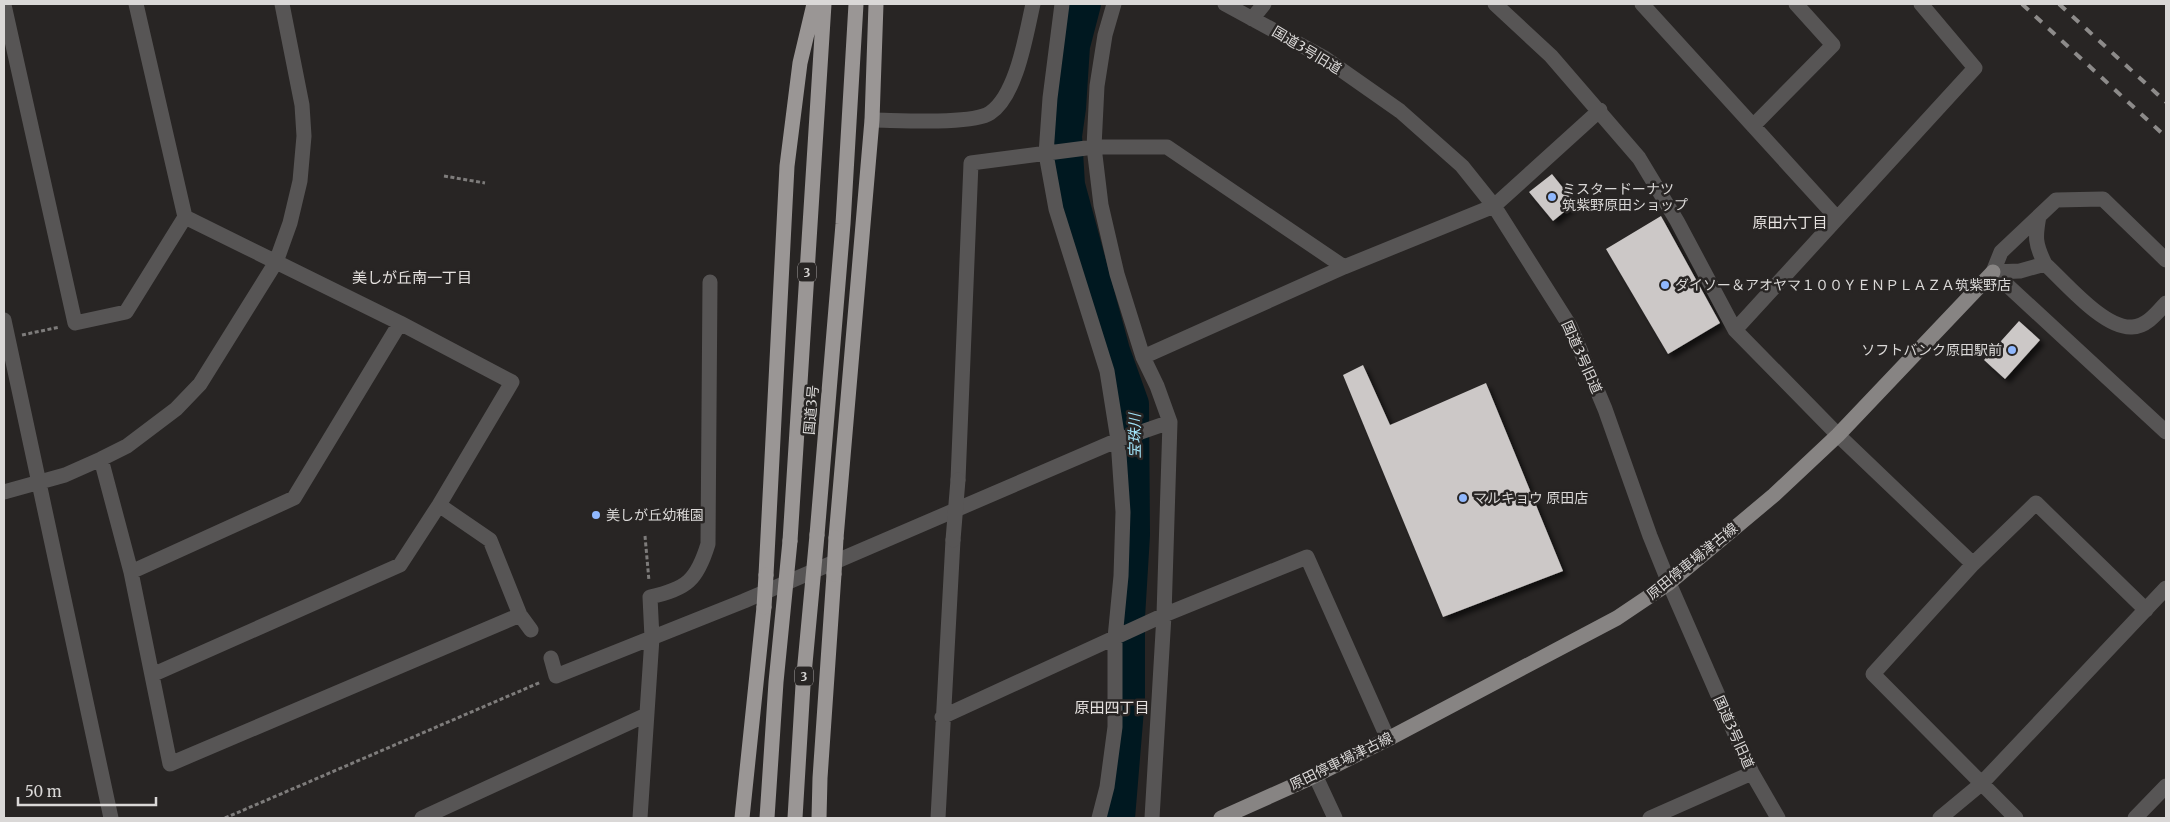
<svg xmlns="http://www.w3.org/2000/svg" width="2170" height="822" viewBox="0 0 2170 822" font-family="Merriweather,'Noto Sans JP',serif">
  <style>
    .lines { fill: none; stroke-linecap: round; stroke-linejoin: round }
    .river { stroke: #001820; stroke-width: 32 }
    .building { fill: #ccc8c7; filter: url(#shadow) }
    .path { stroke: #7e7c7b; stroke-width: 3; stroke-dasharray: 4 2.5; stroke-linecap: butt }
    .minor { stroke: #575555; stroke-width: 15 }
    .major { stroke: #878483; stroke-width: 15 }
    .highway { stroke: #9a9695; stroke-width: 15 }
    .rail { stroke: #8d8b8a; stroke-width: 4; stroke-dasharray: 9 9; stroke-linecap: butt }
    .minor-bridge { stroke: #575555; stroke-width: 15 }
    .highway-bridge { stroke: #9a9695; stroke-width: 15 }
    .poi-dot { fill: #90b8fd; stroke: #282524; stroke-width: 2 }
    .labels { text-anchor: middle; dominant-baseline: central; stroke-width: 5; stroke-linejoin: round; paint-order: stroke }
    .shield { fill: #282524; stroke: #a5a2a1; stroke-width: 1 }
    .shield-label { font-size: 12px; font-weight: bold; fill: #dad8d7 }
    .street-label { font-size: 14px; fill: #dad8d7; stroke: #282524 }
    .poi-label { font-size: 14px; fill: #dad8d7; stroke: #282524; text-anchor: start }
    .neighbourhood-label { font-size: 15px; fill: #e6e2e0; stroke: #282524 }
    .water-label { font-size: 15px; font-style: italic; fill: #a2e5fa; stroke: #282524 }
  </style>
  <defs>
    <filter id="shadow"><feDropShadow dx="4.5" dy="4.5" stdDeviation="2.5" flood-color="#0009"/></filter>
  </defs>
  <rect width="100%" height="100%" fill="#282524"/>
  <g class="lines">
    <path class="river" d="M1085,4l-11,42 -4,62 -4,28 3,49 45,166 19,53 1,131 -5,82v80l-10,121"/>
  </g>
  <path class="building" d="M1552,174l23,29 -22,18 -24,-29z
    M1661,216l59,107 -52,31 -62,-105z
    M2019,321l21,19 -35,39 -21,-19z
    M1363,365l27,60 96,-42 77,188 -120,46 -100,-242z"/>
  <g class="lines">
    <path class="path" d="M444,176l41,7
      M22,335l38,-8
      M645,536l4,45
      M225,818l316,-136"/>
    <path class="minor" d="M1062,4l-12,94 -4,56 10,55 51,162 11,69 5,72 -2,64 -6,62v89l-8,60 -8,31
      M1114,4l-9,31 -8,51 -3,61 7,58 16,69 26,83 14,29 13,36 -6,193 -12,203
      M1225,4l98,53 77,54 62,55 32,40 76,120 35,83 45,127 19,47 83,190 26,45
      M1495,4l56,52 88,102 38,63 58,109 103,105 135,129
      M1642,4l195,214
      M4,5l71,318 51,-11 59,-95 -49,-213
      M1252,19l12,-15
      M872,120c24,0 100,5 118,-7 27,-18 36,-79 43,-109
      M1753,126l80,-81 -37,-41
      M2039,216c-4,21 -4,28 6,48
      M1993,272l173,160
      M1993,272l8,-20 55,-52 47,-1 63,61
      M1993,272l27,-1 25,-7c20,18 59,65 87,63 14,0 25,-14 34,-24
      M4,320l107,498
      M1735,330l240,-262 -54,-64
      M1143,357l201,-90 150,-61 106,-96
      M101,459l30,113 39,192 350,-149
      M958,480l13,-317 123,-16h73l177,120
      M4,492l61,-17 36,-16 26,-13 49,-37 24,-25 76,-122 14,-39 10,-42 4,-45 -2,-31 -20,-101
      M439,505l51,35 30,75 11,15
      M131,572l163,-74 106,-175
      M551,658l5,18 188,-75 374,-161 52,-18
      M152,675l248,-110 39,-60 73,-123 -112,-59 -215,-106
      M942,717l222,-102 143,-58 81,182
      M1315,775l20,43
      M422,818l224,-103
      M640,818l12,-180 -2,-41c37,-8 47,-17 58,-53l2,-262
      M938,818l15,-278
      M1650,818l102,-45
      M1940,818l41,-34 185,-196
      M2016,818l-143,-144 100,-110 63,-61 110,107
      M2135,818l31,-32"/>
    <path class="major" d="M1221,818l85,-38 82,-41 229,-121 52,-35 105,-88 64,-60 155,-163"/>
    <path class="highway" d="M817,535l26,-311 13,-220
      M836,538l36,-418 4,-116
      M790,541l34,-537
      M766,575l21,-409 13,-103 14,-59
      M742,818l22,-211
      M819,818l1,-40 14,-204"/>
    <path class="rail" d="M2022,4l144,133
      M2059,4l107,98"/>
    <path class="minor-bridge" d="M953,540l5,-60"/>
    <path class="highway-bridge" d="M834,574l2,-36
      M764,607l2,-32
      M767,818l9,-136 14,-141
      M795,818l8,-133 14,-150"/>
  </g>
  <g class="poi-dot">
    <circle cx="1552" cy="197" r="5"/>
    <circle cx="1665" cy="285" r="5"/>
    <circle cx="2012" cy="350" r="5"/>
    <circle cx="1463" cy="498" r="5"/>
    <circle cx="596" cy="515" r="5"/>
  </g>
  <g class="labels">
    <g class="shield">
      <rect x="798" y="262.5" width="18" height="19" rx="4"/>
      <rect x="795" y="666.5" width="18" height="19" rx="4"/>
    </g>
    <g class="shield-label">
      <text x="807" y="272">3</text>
      <text x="804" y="676">3</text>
    </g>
    <g class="street-label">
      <text transform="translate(1307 50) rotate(31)">国道3号旧道</text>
      <text transform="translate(1582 357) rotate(66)">国道3号旧道</text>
      <text transform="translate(811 410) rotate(-85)">国道3号</text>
      <text transform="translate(1692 561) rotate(-39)">原田停車場津古線</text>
      <text transform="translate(1734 732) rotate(66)">国道3号旧道</text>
      <text transform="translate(1341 761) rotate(-26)">原田停車場津古線</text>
    </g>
    <g class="poi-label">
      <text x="1562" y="189">ミスタードーナツ<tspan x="1562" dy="16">筑紫野原田ショップ</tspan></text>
      <text x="1675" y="285">ダイソー＆アオヤマ１００ＹＥＮＰＬＡＺＡ筑紫野店</text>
      <text x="2002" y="350" text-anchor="end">ソフトバンク原田駅前</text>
      <text x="1473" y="498">マルキョウ 原田店</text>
      <text x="606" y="515">美しが丘幼稚園</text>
    </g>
    <g class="neighbourhood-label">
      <text x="1790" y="222">原田六丁目</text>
      <text x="412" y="277">美しが丘南一丁目</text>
      <text x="1112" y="707">原田四丁目</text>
    </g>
    <g class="water-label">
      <text transform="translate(1134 436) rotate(-90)">宝珠川</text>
    </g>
  </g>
  <rect width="2170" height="822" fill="none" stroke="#dad8d7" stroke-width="10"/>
  <path d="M18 797v8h138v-8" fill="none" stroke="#dad8d7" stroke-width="2.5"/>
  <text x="25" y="797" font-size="15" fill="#dad8d7" stroke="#282524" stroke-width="4" paint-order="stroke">50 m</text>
</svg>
